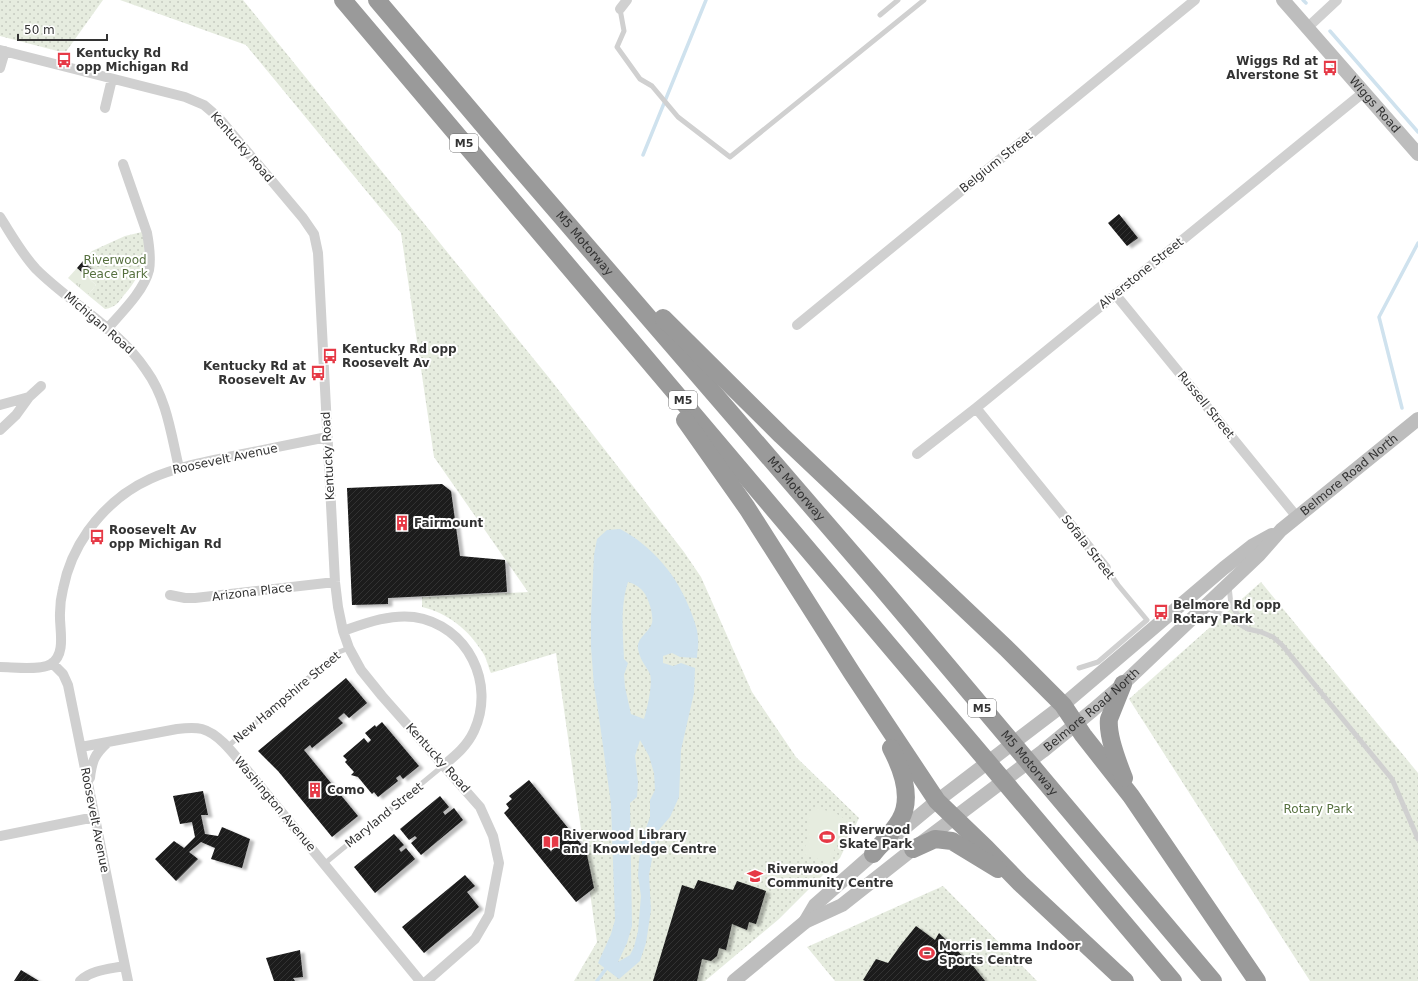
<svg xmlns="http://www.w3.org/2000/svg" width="1418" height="981" viewBox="0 0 1418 981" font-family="'DejaVu Sans',sans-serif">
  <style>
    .grass { fill: url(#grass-tufts) }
    .park { fill: url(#park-dots) }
    .pitch { fill: #e6ecdf }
    .water { fill: #cfe2ee; fill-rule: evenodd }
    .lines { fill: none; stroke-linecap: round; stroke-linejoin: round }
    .stream { stroke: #cfe2ee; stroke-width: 3.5 }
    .building { fill: url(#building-hatch); filter: url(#shadow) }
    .lane { stroke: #d0d0d0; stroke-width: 5 }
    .street { stroke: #d0d0d0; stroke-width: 10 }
    .secondary { stroke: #bdbdbd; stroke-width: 14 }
    .highway { stroke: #9a9a9a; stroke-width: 18 }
    .labels { text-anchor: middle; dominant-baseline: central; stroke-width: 4; stroke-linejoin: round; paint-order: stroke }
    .shield { fill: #fff; stroke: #707070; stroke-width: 1 }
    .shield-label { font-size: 11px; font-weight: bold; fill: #333 }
    .poi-label { font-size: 12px; font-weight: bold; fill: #333; stroke: #fff; text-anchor: start }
    .street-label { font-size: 12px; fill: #333; stroke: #fff }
    .park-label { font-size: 12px; fill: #56703f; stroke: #fff }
  </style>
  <defs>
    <pattern id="grass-tufts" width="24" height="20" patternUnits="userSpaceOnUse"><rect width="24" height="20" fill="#e6ecdf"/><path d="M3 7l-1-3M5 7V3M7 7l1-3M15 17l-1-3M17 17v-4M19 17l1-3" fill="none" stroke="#c6cbc0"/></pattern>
    <pattern id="park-dots" width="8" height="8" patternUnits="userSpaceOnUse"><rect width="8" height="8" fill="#e6ecdf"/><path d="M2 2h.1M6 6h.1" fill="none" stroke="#c6cbc0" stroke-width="1.8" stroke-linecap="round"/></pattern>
    <pattern id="building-hatch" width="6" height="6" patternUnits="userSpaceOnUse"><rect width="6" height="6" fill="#1a1a1a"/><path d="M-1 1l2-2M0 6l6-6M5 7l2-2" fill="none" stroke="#333"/></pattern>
    <filter id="shadow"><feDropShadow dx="4.5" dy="2.5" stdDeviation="1" flood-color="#0004"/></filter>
  </defs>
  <rect width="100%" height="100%" fill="#fff"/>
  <path class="grass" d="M77,268l19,17 -8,10 -20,-17z"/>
  <path class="park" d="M0,0h103l-38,53 -65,-17z
    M120,0h123l307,379 134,173 17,25 51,115 44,65 63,61 -19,40 -61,61 -74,62h-131l23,-39 -41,-289 -65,20c-3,-6 -4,-14 -8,-20 -14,-23 -35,-40 -61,-46v-10l106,-5 -94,-135 -33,-224 -155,-188z
    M142,232c7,24 -1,44 -18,63 -6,8 -8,12 -19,14l-17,-14 8,-10 -11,-10 6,-6 -8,-8 9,-10 33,-15z
    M1261,582l157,191v208h-108l-181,-282z
    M943,886l94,95h-202l-28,-34z"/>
  <path class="pitch" d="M812,807c15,4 32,5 39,21l-3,6 -11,9 -7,20 -27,-9 7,-24 -4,-2z"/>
  <path class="water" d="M620,529c34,18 58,48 71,83 3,8 7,18 7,27 1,6 -1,13 -1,19l-17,-1 -8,-4 -9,3v7l10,3 8,-3 14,5 -1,25 -13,57 -2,47 -9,20 -13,15 -8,43 2,35 -5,33 -6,18 -21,18 -21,-16 13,-29 4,-14 -4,-116 -12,-87 -5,-31 -3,-39v-31l3,-61 3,-16 10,-9zM628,582c4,1 10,4 13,7 7,6 13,26 11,34 -3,10 -16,15 -14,26 2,11 8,17 12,25 3,10 -3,35 -6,45l-13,-5 -6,-27 -1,-12 4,-12 -4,-4c-1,-25 -4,-53 4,-77zM640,740l9,16 5,17 1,17 -5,10v17l-7,19 -4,24 -1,16 3,20 -3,35 -4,16 -4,8 -12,7 9,-19 5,-17 -2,-123 7,-6 1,-15 -3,-26z"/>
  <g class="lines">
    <path class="stream" d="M1303,0l3,3
      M1330,31l88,101
      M643,155l63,-155
      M1402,408l-23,-91 39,-74
      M597,981l11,-15"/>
  </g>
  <path class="building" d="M1119,214l19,24 -11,8 -19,-23z
    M83,261l8,8 -6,6 -8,-7z
    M442,484l9,7 9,65 45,4 2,32 -119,6v6l-36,1 -5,-117z
    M346,678l21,25 -18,15 -5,-5 -6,5 5,5 -31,25 -2,-3 -6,5 54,66 -26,21 -54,-66 -20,-20z
    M382,722l37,44 -16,13 -3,-4 -4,3 2,3 -20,16 -4,-5 -2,2 -14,-17 -7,-2 3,-3 -9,-10 2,-2 -4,-4 21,-18 4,5 3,-3 -6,-7 10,-8 1,2z
    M529,780l57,70 8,38 -18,14 -72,-89 5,-5 -3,-4 6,-5 -3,-3z
    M203,791l5,24h-7l4,19 13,2 4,-9 28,12 -8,29 -31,-9 4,-11 -14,-6 -12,10 9,7 -22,22 -21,-22 19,-18 10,7 11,-11 -3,-15 -12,2 -7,-28z
    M440,796l9,11 -6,5 2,3 9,-7 9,12 -42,35 -10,-12 6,-5 -2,-2 -6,4 -9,-11z
    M394,834l10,11 -5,4 2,3 5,-4 9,11 -40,34 -21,-26z
    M465,875l10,11 -8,6 12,15 -55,46 -22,-26z
    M698,880l35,10 4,-9 29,10 -10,33 -7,-2 -2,8 -15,-6 -6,26 -7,-2 -2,8 -6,5 -9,-2 -5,22h-44l29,-96 12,4z
    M916,926l19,14 4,-7 34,33 12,15h-120l-2,-1 13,-21 12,4 12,-17z
    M300,950l3,27 -10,1 2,3h-21l-8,-23z
    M21,970l18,11h-25z"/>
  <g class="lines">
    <path class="lane" d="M620,9l4,22 -7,16 23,32 12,7 26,31 52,40 194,-157
      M880,15l18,-15
      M1229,586l2,19 9,13 4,9
      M1205,608l17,6 26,15 13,3 12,5 9,8 110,134 26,60
      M1079,668l19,-6 49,-42 -29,-35 -12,-17
      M227,747l112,-95 10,-4
      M324,864l120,-99"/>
    <path class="street" d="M620,9l7,-9
      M1307,28l30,-28
      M0,50l185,47 19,8 14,12 85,101 11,16 4,19 17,329 3,25 5,24 6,17 12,22 21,26 98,111 13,29 6,27 -10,52 -14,24 -48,42
      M0,68l5,-17
      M105,108l7,-29
      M0,217c11,17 22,37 36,52 35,35 82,59 110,101 21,29 25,64 33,98
      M1115,294l182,223
      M797,325l398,-325
      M107,329c14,-16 37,-38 42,-59 2,-11 0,-26 -2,-37l-24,-69
      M0,405l29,-8
      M976,408l130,160
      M0,430l16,-15 13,-18 12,-11
      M917,454l59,-46 388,-316
      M170,595l15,3h10l140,-16
      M343,631c23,-8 47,-17 71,-14 54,8 82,67 60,114 -7,15 -18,24 -30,34
      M52,663l11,11 5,11 60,296
      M0,667c13,0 40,4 51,-3 16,-10 8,-36 9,-51 0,-8 1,-16 3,-24 4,-21 13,-41 25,-58 40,-56 88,-63 150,-76 29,-6 59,-12 89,-18
      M81,747l96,-18c8,-1 17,-2 25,0 19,5 36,31 49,46l169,206
      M90,778c2,-18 5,-24 18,-36
      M0,836l95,-19
      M80,981c11,-11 30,-12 44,-15"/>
    <g class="secondary">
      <path id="s1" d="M1283,0l135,154"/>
      <path d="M805,922l10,-17 58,-51 64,-53 126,-96 161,-137 28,-22 20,-11"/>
      <path id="s2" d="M734,981l71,-59 37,-17 71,-56 130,-98 50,-41 30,-26 136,-129 22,-25 137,-111"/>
    </g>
    <g class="highway">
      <path d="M343,0l830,981"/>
      <path id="s3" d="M377,0l139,164 365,423 332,394"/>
      <path d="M663,318l118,117 225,213 57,57 20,30 48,61 126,185"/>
      <path d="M685,420l62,88 105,165 85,128 49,47 34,35 105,98"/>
      <path d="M1123,684l-14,35c-2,17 9,44 15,59"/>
      <path d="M913,849l22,-10 17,2 46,28"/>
      <path d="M873,854c9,-11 20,-22 27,-34 13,-22 2,-51 -9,-72"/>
    </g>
  </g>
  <defs>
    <symbol id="bus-bare" viewBox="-9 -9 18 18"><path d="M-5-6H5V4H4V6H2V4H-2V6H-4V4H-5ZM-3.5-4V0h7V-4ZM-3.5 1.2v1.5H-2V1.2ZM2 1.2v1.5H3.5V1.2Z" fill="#e63946" stroke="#fff" stroke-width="2.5" paint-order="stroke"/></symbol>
    <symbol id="building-bare" viewBox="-9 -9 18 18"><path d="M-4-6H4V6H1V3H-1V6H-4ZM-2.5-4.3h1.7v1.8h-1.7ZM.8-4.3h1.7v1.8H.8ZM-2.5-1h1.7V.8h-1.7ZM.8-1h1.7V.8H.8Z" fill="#e63946" stroke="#fff" stroke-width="2.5" paint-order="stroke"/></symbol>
    <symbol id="stadium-bare" viewBox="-9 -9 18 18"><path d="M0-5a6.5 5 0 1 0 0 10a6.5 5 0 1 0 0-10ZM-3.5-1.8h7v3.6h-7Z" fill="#e63946" stroke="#fff" stroke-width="2.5" paint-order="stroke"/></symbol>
    <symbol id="library-bare" viewBox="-9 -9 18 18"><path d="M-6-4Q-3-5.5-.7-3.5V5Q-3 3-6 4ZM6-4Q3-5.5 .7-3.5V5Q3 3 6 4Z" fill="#e63946" stroke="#fff" stroke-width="2.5" paint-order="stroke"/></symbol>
    <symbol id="school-bare" viewBox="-9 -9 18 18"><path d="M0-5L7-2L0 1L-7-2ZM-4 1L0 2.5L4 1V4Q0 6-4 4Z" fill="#e63946" stroke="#fff" stroke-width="2.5" paint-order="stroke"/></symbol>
  </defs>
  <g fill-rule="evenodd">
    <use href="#bus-bare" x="53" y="49" width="22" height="22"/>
    <use href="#bus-bare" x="1319" y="57" width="22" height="22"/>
    <use href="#bus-bare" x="319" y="345" width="22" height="22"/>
    <use href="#bus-bare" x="307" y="362" width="22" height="22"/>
    <use href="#building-bare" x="391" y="512" width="22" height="22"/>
    <use href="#bus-bare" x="86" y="526" width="22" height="22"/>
    <use href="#bus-bare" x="1150" y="601" width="22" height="22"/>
    <use href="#building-bare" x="304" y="779" width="22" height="22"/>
    <use href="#stadium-bare" x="816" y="826" width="22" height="22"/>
    <use href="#library-bare" x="540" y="831" width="22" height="22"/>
    <use href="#school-bare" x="744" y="865" width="22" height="22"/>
    <use href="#stadium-bare" x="916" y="942" width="22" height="22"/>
  </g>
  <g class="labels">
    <g class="shield">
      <rect x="450" y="134" width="28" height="18" rx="3"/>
      <rect x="669" y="391" width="28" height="18" rx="3"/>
      <rect x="968" y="699" width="28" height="18" rx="3"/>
    </g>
    <g class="shield-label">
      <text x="464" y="143">M5</text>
      <text x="683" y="400">M5</text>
      <text x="982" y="708">M5</text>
    </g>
    <g class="poi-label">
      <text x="76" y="53">Kentucky Rd<tspan x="76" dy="14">opp Michigan Rd</tspan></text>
      <text x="1318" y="61" text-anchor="end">Wiggs Rd at<tspan x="1318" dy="14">Alverstone St</tspan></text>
      <text x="342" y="349">Kentucky Rd opp<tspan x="342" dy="14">Roosevelt Av</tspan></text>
      <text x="306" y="366" text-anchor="end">Kentucky Rd at<tspan x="306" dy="14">Roosevelt Av</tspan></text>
      <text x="414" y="523">Fairmount</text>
      <text x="109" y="530">Roosevelt Av<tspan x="109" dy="14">opp Michigan Rd</tspan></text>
      <text x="1173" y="605">Belmore Rd opp<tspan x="1173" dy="14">Rotary Park</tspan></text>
      <text x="327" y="790">Como</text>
      <text x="839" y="830">Riverwood<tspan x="839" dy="14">Skate Park</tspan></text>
      <text x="563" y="835">Riverwood Library<tspan x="563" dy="14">and Knowledge Centre</tspan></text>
      <text x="767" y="869">Riverwood<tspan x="767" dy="14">Community Centre</tspan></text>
      <text x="939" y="946">Morris Iemma Indoor<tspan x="939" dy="14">Sports Centre</tspan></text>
    </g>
    <g class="street-label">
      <text stroke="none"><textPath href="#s1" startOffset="139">Wiggs Road</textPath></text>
      <text transform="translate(242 147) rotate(49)">Kentucky Road</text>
      <text transform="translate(996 162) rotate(-39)">Belgium Street</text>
      <text stroke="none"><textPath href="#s3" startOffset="320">M5 Motorway</textPath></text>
      <text transform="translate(1141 273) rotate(-39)">Alverstone Street</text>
      <text transform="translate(99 323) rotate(41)">Michigan Road</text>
      <text transform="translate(1206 405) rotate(51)">Russell Street</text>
      <text transform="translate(328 456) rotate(-93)">Kentucky Road</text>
      <text transform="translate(225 459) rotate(-12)">Roosevelt Avenue</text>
      <text stroke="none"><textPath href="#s2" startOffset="799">Belmore Road North</textPath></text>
      <text stroke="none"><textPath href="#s3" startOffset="644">M5 Motorway</textPath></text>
      <text transform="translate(1088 547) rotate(52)">Sofala Street</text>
      <text transform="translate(252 592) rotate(-7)">Arizona Place</text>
      <text transform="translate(287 697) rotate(-40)">New Hampshire Street</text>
      <text stroke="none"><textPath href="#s2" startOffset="450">Belmore Road North</textPath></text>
      <text transform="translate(438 758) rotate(48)">Kentucky Road</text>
      <text stroke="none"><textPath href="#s3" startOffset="1004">M5 Motorway</textPath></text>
      <text transform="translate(275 804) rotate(50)">Washington Avenue</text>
      <text transform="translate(384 815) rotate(-39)">Maryland Street</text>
      <text transform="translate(95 820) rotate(79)">Roosevelt Avenue</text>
    </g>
    <g class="park-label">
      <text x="115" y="260">Riverwood<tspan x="115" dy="14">Peace Park</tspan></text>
      <text x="1318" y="809">Rotary Park</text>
    </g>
  </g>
  <path d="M18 34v6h89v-6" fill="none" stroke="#333333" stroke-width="2"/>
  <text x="24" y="34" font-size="12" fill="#333333" stroke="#ffffff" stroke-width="3" paint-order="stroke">50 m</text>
</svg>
